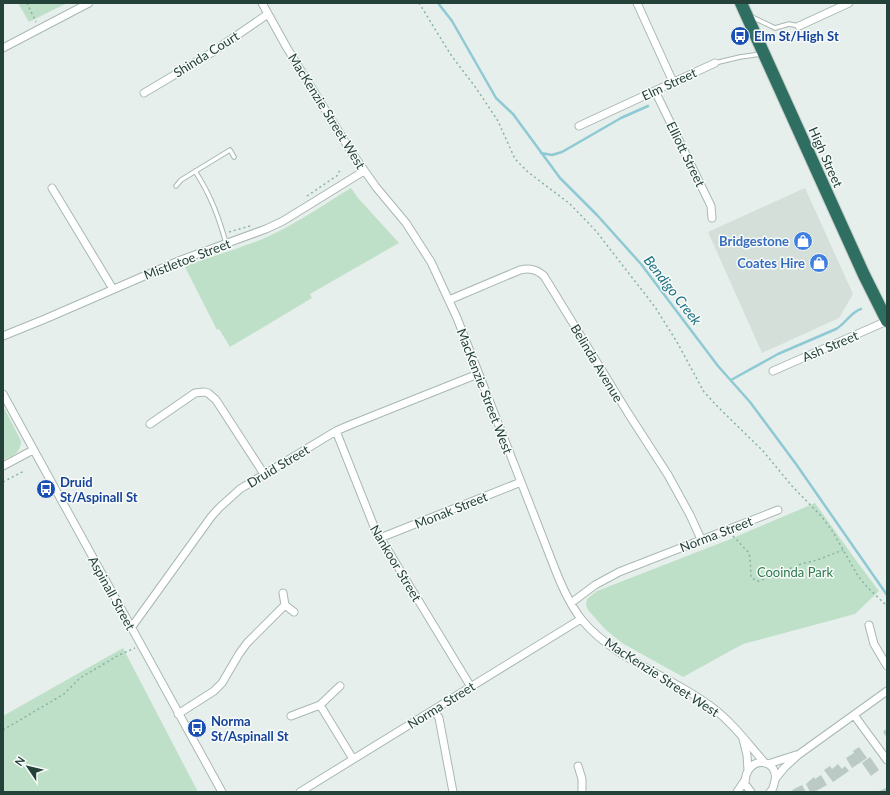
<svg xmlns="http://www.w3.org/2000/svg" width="890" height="795" viewBox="0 0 890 795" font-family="Lato,sans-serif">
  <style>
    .built { fill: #d4dfda }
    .green { fill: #bfe0c8 }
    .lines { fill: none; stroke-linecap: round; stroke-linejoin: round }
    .stream { stroke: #8ec9d4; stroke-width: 2.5 }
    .building { fill: #bbcac4 }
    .lane-casing { stroke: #a8b8b2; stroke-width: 5.5 }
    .street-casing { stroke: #a8b8b2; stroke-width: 9 }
    .highway-casing { stroke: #c2cac8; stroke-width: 14 }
    .path { stroke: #86b3a5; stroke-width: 1.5; stroke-dasharray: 2 3; stroke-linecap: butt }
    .lane { stroke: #fff; stroke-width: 3.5 }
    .street { stroke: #fff; stroke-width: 7 }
    .highway { stroke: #2f6f62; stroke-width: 12 }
    .labels { text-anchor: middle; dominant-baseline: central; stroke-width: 3; stroke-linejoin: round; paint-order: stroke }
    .transit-label { font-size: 13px; font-weight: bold; fill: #164399; stroke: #f7fbf9; text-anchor: start }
    .street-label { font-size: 13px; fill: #24423a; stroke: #f7fbf9 }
    .shop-label { font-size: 13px; font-weight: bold; fill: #366cbe; stroke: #f7fbf9; text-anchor: end }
    .park-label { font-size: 13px; fill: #2d7a4b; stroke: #f7fbf9 }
    .water-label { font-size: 14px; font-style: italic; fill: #1c6f80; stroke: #f7fbf9 }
  </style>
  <rect width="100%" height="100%" fill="#e6efeb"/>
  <path class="built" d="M805,188l48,106 -14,24 -77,35 -54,-121z"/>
  <path class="green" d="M18,3h49l-38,19z
    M351,188l7,10 41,45 -89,51 2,4 -82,49 -11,-18 -2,1 -32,-63c25,-11 51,-17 75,-27 32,-13 61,-34 91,-52z
    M3,406l18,35c0,12 -9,15 -18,19z
    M815,503l40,56 24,32 -24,23 -112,30 -60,33 -61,-34 -17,-14 -17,-19 -2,-5 1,-6 10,-8 131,-51z
    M123,648l75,144h-195v-76z"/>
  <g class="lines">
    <path class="stream" d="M438,3l14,18 44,77 17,16 47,64 37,37 44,49 77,102 32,36 46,62 91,131
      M541,153l11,2 10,-3 59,-34 27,-12
      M731,380l47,-26 58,-25c9,-5 16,-18 25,-20"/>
  </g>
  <path class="building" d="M887,728v10l-4,-6z
    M859,747l8,11 -15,10 -6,-10 8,-5 -1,-2z
    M870,757l9,13 -8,6 -9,-13z
    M838,764l4,5 3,-3 4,5 -16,11 -9,-12 6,-4 2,3z
    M821,775l6,10 -13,7h-4l-4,-8 8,-7 1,2z
    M802,785l4,7h-12l-2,-2z
    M886,788l1,4h-10z"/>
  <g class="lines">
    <defs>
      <path id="lane" d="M752,17l23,11 14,-4 10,2
        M715,63l25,-6 21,-3
        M195,171c16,25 23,44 31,72
        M176,186l5,-6 49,-30 4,7"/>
      <path id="street" d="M262,3l25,45 65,105 24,34 30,36 25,39 26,56 98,251c7,18 15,36 27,51 34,41 90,56 131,88 20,15 35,36 52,55
        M637,3l36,79
        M799,26l50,-23
        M3,48l86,-45
        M655,91l56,115 1,12
        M144,93l67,-40 57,-39
        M579,126l136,-63
        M52,188l61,101
        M449,300l71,-30c10,-2 16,-1 24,6l84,137 40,62 22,40 11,24
        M3,336l42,-17 136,-59 85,-31 17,-8 81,-50
        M773,371l114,-50
        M3,394l219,398
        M150,424l45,-31 9,-1 4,1 8,7 48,74
        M336,431l39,98 96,158
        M3,466l30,-16
        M380,538l141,-56
        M283,593l2,12 9,7
        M571,603l24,-18 24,-13 159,-62
        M869,625l5,19 13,22
        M131,628l80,-111 8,-9 21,-19 96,-58 14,-6 128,-51
        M340,686l-20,19 33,54
        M434,710l5,8 14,74
        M178,714l36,-23 8,-8 17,-29 8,-11 38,-38
        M854,715l33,45
        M291,716l29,-11
        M743,739l4,16 1,15
        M768,764l28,-9
        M578,766l4,13v13
        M776,778l8,-10 14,-13 89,-64
        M300,792l281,-173
        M737,792l8,-12
        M751,792l-6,-8c0,-32 38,-25 29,0 -1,4 -1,6 -4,8"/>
      <path id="highway" d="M741,3l123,272 23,46"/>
    </defs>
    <use href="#lane" class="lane-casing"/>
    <use href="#street" class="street-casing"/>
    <use href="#highway" class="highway-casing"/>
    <path class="path" d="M27,3l9,19
      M419,3l32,52 25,33 22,33 17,38 13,13 42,32 26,27 59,76 22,35 27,50 14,15 45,44 29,35 30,31 11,15 25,44 9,11 20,19
      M307,196l31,-21 2,-6
      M229,232l21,-6
      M3,482l21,-11
      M733,536l15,16 2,5 1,20 5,4h3l42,-17 16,-4 26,-10
      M3,730l61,-36 16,-16 39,-23 16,-7"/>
    <use href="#lane" class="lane"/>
    <use href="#street" class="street"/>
    <use href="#highway" class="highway"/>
  </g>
  <defs>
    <symbol id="bus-disc" viewBox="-11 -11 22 22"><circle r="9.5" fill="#1a4fb4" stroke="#f7fbf9"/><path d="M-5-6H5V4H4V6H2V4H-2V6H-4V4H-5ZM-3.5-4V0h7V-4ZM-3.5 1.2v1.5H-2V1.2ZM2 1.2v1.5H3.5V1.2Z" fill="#fff"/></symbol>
    <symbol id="shop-disc" viewBox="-11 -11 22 22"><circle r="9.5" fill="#3f7fe0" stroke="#f7fbf9"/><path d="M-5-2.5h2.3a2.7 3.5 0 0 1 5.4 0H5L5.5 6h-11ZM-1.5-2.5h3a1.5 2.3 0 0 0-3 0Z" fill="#fff"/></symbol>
  </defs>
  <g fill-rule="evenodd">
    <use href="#bus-disc" x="729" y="25" width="22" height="22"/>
    <use href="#shop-disc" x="792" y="230" width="22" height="22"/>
    <use href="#shop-disc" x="808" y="252" width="22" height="22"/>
    <use href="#bus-disc" x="35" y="478" width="22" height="22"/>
    <use href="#bus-disc" x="186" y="717" width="22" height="22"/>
  </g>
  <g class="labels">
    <g class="transit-label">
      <text x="754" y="36">Elm St/High St</text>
      <text x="60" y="482">Druid<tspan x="60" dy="15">St/Aspinall St</tspan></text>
      <text x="211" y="721">Norma<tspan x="211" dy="15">St/Aspinall St</tspan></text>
    </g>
    <g class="street-label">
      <text transform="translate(206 54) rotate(-32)">Shinda Court</text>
      <text transform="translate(669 84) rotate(-25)">Elm Street</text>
      <text transform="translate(327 111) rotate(58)">MacKenzie Street West</text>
      <text transform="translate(686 154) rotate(64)">Elliott Street</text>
      <text transform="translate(826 157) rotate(66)">High Street</text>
      <text transform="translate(187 259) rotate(-21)">Mistletoe Street</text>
      <text transform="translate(830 346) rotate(-23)">Ash Street</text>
      <text transform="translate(597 363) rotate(59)">Belinda Avenue</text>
      <text transform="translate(485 391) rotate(69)">MacKenzie Street West</text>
      <text transform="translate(278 466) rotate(-31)">Druid Street</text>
      <text transform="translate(451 510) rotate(-22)">Monak Street</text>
      <text transform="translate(716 534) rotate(-21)">Norma Street</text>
      <text transform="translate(396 563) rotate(59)">Nankoor Street</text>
      <text transform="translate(112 593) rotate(61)">Aspinall Street</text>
      <text transform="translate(662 677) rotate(33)">MacKenzie Street West</text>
      <text transform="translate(441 705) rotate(-32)">Norma Street</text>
    </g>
    <g class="shop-label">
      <text x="789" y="241">Bridgestone</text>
      <text x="805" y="263">Coates Hire</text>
    </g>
    <g class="park-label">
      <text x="795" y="572">Cooinda Park</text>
    </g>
    <g class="water-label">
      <text transform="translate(673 290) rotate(52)">Bendigo Creek</text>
    </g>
  </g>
  <rect width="890" height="795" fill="none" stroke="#24423a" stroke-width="8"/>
  <g transform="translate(28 767) rotate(305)" stroke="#f7fbf9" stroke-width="3" paint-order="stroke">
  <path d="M0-3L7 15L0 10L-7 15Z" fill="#24423a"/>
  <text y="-6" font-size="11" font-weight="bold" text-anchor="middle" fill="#24423a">N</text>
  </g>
</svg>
